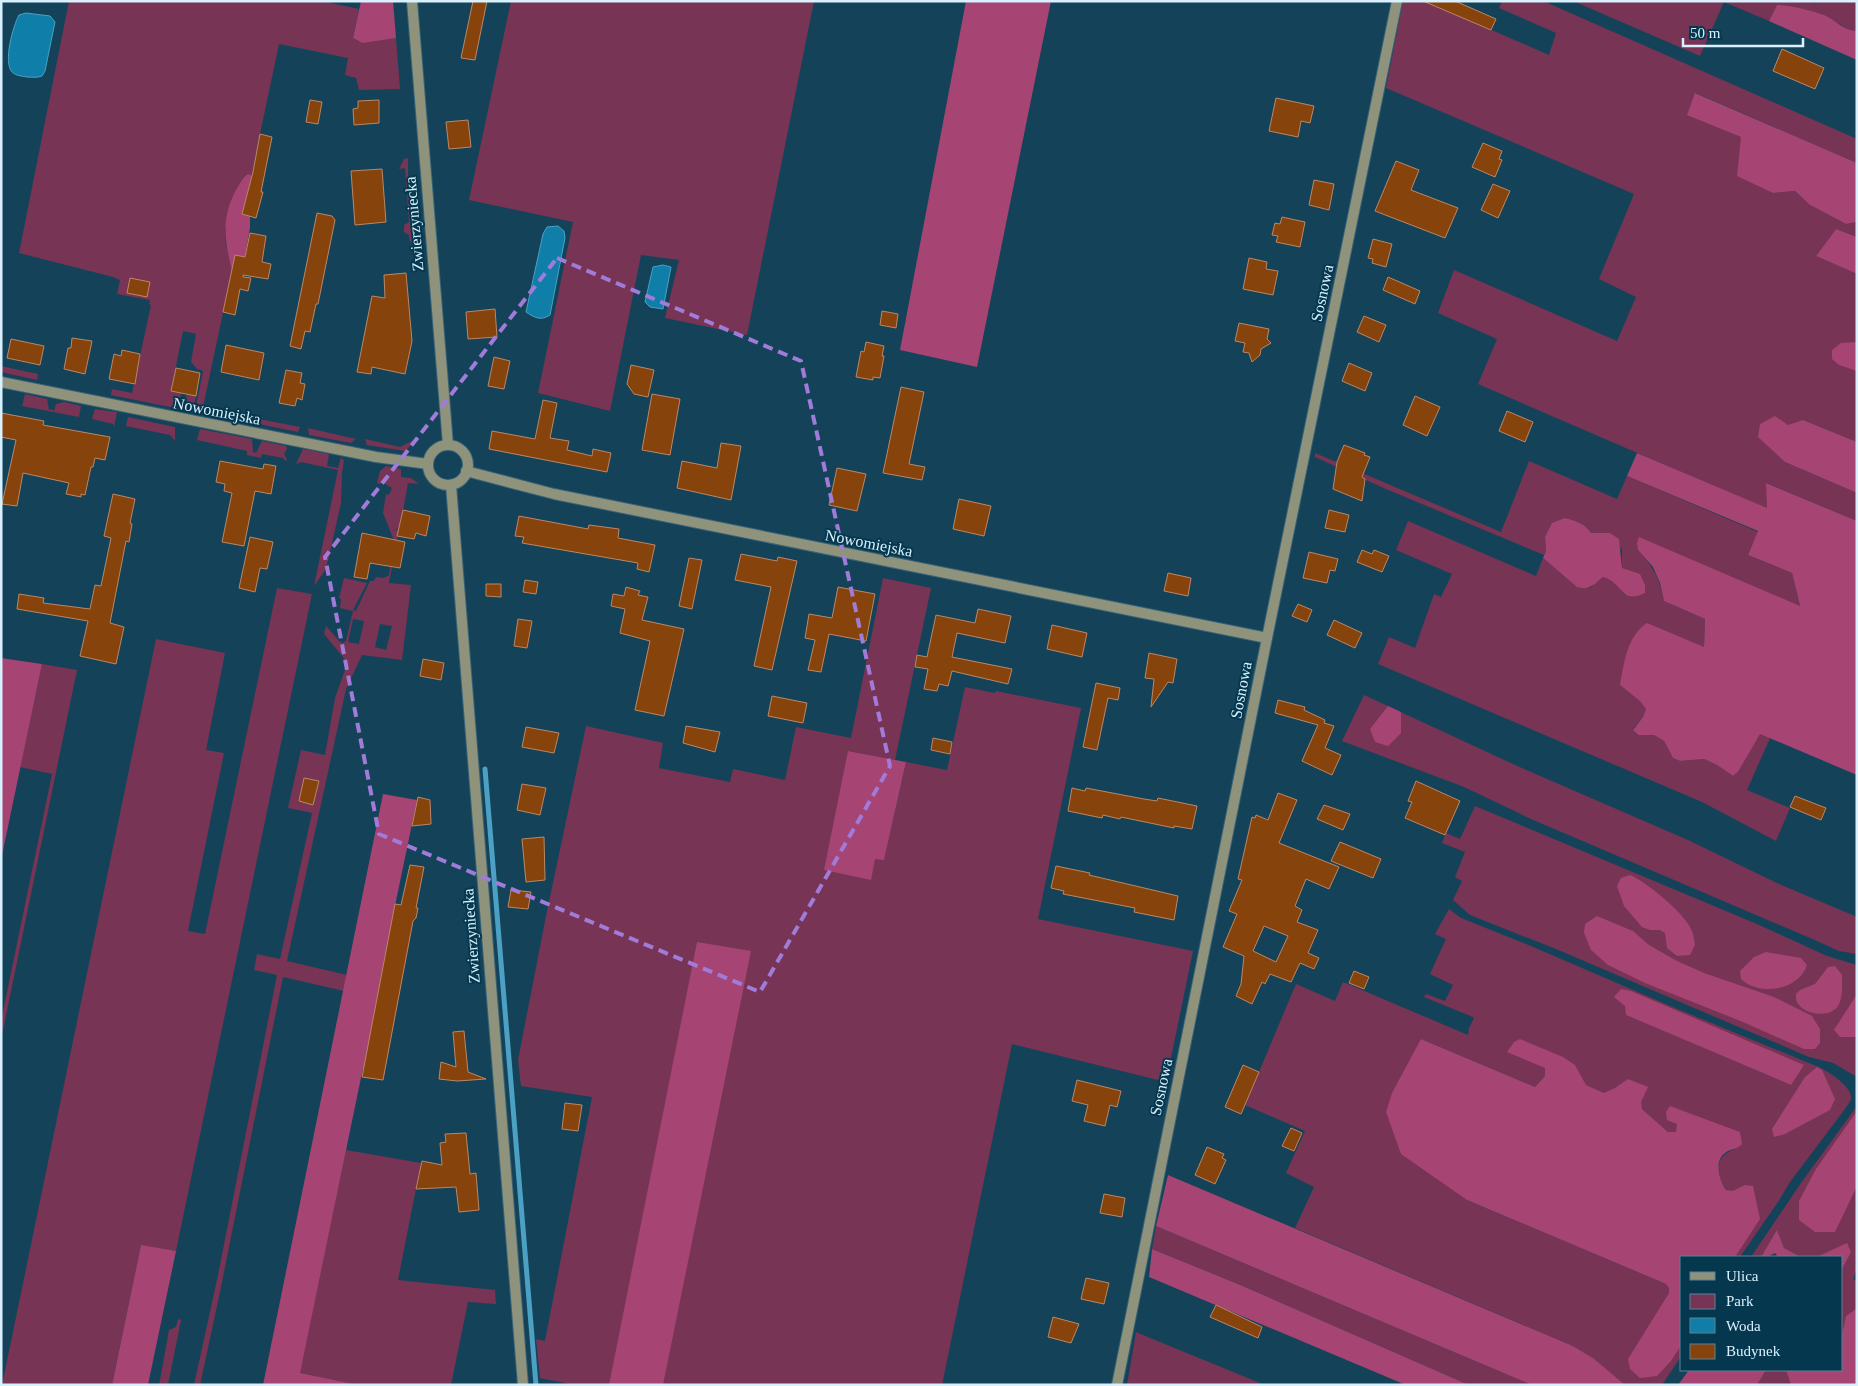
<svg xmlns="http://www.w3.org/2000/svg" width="1858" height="1386" viewBox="0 0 1858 1386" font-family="'Times New Roman',serif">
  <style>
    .green { fill: #773454; fill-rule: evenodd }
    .forest { fill: #a64473 }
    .water { fill: #0f7ea9; stroke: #4ca0c3 }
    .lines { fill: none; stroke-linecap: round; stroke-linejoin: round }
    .stream { stroke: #4ca0c3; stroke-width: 5 }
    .building { fill: #86430b; stroke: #bb8766; fill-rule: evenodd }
    .minor-casing { stroke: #376277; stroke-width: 12 }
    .tertiary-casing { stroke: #376277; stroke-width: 12 }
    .minor { stroke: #90937b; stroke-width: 10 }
    .tertiary { stroke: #90937b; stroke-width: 10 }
    .marked { fill: none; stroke: #a17bd9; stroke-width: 4; stroke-dasharray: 10 6; stroke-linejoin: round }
    .labels { text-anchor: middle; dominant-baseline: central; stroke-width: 4; stroke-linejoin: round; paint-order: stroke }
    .street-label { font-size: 16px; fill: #d9f1ff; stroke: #05384e }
  </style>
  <rect width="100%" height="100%" fill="#144359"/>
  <path class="green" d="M69,1h253l37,8 -6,29 6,4 37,-4 4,51 -41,1 -3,-12 -11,-3 3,-17 -69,-14 -19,90 -8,45 -27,51 1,14 7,31h-2l-28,132 2,1 -2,2 -9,2 -83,-17 1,-6 20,4 19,-88 -2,-1 1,-4 -33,-6 3,-14 -7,-3 -94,-24zM183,331l13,3 -5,28 6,7 6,2 -7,35 -2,-1 2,-9 -9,-2 -2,8 -5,-2 1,-7 -10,-2z
    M511,1h303l-67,334 -82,-17 14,-58 -38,-5 -31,156 -72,-18 35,-171 -104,-22z
    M1403,1h22l124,54 7,-22 -57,-25 3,-7h41l314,138v24l-161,-70 -8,21 53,23 32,56 22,-2 15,14 36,19 11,-2v15l-21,-8 -20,27 41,18v168l-54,-22 -18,42 72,31v28l-90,-38v26l-289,-125 19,-45 -59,-26 16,-43 163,71 19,-44 -37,-18 35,-85 -248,-106z
    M1573,1h236l6,2 1,-2h41v30h-6l-25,-15 -49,-11 -8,16 -45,-19 -24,54z
    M408,158v25h2l4,58 -4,1 -1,-7 -5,-3v-7l5,-3 -4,-54 -6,1 5,-10z
    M1,366l37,8 -1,6 -36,-8z
    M25,394l22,5 2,11 2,-1 3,2 2,-7 8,-2 17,4 -2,11 -57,-11z
    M95,409l22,3 -3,15 -1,-3 -21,-5z
    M214,410l86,17 -2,5 -79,-16z
    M128,417l47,10v14l-5,-6 -44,-9z
    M308,428l48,11 -5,4 -42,-8z
    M200,429l52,10 1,13 3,1 6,-12 24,5 1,3 -3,5 3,6 -1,1 -3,-3 -21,-4 -1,4 -14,-3v-4l-50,-11 -1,3z
    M418,438l-13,13 -38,-6 -2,-6 35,8z
    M303,449l26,5 -2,12 11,2 3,-11 3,4 -2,11 -1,31 -13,58 -4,11 -10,14 24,-116 -37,-8 -5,2z
    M1315,453l186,79 28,-71 88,38 10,-23 131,56 -10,23 44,18 8,34 -160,-69 -2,12c16,18 21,27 26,51l41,18 -1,28 -84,38 21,16 5,8 -3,8 -10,12 4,6h17l10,6 9,17 7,3 24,-2 13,6 16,11 5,-4 22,-39 10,5 -23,52 43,18 -14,33 -74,-39 -324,-138 11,-27 26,11 19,-54 7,3 11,-23 -56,-24 12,-29 128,55 7,-18 35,29 12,1 13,-11 10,3 12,15 15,-21 -18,-5v-19l-12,-17h-19c-7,-10 -14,-12 -26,-15l-20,19 1,14 -2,4 -158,-66 -71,-32z
    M386,466l15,3v8l10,1 8,6 -11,-1 -8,44 -8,5 7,-3 -10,54 22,2 -9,75 -40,-5 -16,34 -59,272 60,14 -3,16 -61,-14 -63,315 -20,93h-6l24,-110 59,-300 -23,-5 3,-16 23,5 32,-146 -24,-5 13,-58 24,5 10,-57 11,-31 -3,-10 -19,-23 2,-8 14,16 3,1 3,-2 7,-30 -13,-3 1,-9 -2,-1 5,-20 23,5 -14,27 3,1 14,-30h4l2,-4 8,1 5,-3 6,-32 -12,-30 3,-19 3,1 3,-7 -10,-6 -2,2 -3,-1 3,-12zM353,619l11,2 -5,23 -11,-2zM380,624l12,2 -6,24 -11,-3z
    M883,578l48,10 -36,172 -47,-9 27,107 9,1 22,-97 41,8 18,-83 30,6 1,-2 85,17 -43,211 155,32 -27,131 -154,-38 -70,341h-367l-35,-7 -4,-39 9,2 47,-244 -71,-11 -3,-26 28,-144 40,-190 77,17 -4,25 71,14 3,-13 52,11 11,-53 55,11z
    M277,588l35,6 -136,657 -35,-5 -29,139h-110l154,-746 69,14 -19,97 18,3 -36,178 17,3z
    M42,664l35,6 -76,370v-19l51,-247 -32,-7z
    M1364,695l151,70 173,75 91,44 78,33v37l-18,-3 -22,-10 -286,-122 -67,-32 -122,-46z
    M1475,806l282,118 70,32 30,9v112l-24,-14 -24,-6 -253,-108 -86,-34 -17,-15 9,-19 -7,-4 10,-25 -23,-9 4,-10 14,6z
    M1449,909l12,9 70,28 144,62 146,60c9,5 32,19 30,31 -1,3 -4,7 -6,10l-55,73 -12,20 -38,55h-57l43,-67c-10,-16 -12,-36 10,-41l-58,-25 -2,8h-8l-26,-23 -97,-41v8l-10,11 -114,-48 46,161 199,84 16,-25v96l-20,30h-59l-10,-27 -20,-12 -278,-118 19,-41 -28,-14 19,-42 -60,-26 51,-121 39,17 8,-19 125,53 1,-7 5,-10 -1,-1 -49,-20 2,-3 19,7 8,-16 -23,-11 16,-35 -11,-5zM1625,1006l166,79 -164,-70z
    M1857,1106v163l-4,10 4,2v30l-11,5 -4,18v-77h-41l-17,-9 -7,-17 -16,26h-10l50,-74z
    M346,1150l75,13 -23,117 97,10 1,14 -28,-2 -17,83h-92l-60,-12z
    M1156,1226l376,159h-63l-231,-101 -86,-35z
    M178,1319l3,1 -13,65h-9l10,-55 7,-3z
    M1136,1332l2,1 127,52h-138z
    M1766,1370h20l5,15h-34z"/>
  <path class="forest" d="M361,1h32l3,37 -34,5 -9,-5z
    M966,1h85l-74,366 -77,-17z
    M1777,5c16,1 32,5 47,10 12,5 20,16 33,16v29l-88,-39z
    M1695,93l162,70v59l-11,2 -36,-19 -15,-14 -22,2 -36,-17 4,-39 -54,-22z
    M248,174l3,1v6l-9,33 8,2v12l-9,49 -8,-2c-8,-32 -13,-55 3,-85 4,-6 6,-12 12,-16z
    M1836,229l21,8v37l-41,-18z
    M1857,342v29l-18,-6 -7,-6v-9l9,-7z
    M1775,416l13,9 15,-5 54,22v51l-72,-31 -27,-25 2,-13z
    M1637,453l130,55 -1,-25 91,38v254l-97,-41 -22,38 -5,4 -16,-11 -13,-6 -24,2 -7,-3 -9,-17 -10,-6h-16l-5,-5 10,-13 3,-8 -6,-8 -20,-16c4,-22 7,-49 27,-62l57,24 1,-28 -41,-18 -4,-18 -7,-16 -15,-17 -1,-7 2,-6 161,69 -8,-33 -44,-18 10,-24 -131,-55z
    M1565,518c12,3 19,5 26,15h19l9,6 3,29 18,6 5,11v8c-25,12 -21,-10 -42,-16 -8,7 -14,14 -26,10l-34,-29 3,-7 -1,-14 7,-14z
    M1,658l41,6 -41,196z
    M1388,706l13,6v21l-13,13 -13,-4 -5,-13z
    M848,751l58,11 -22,98 -9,-1 -4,21 -47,-10z
    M383,794l34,6 -21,101 -32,167h-1l-63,305 59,12h-96z
    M1630,875c17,7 54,38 61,54 3,5 3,11 4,16l-5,10 -13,1 -10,-8 -2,-15 -5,-3h-10l-8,-3 -18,-21 -7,-20 4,-8z
    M1597,916l36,15 16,14 28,16 27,12 70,24 38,19 8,13v14l-5,6h-11l-61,-27 -98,-39 -37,-18 -17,-15 -7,-17 1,-9z
    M697,942l54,9 -88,434h-54z
    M1766,952l35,6 6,7c-8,25 -47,32 -66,14l-1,-8 14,-14z
    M1835,966l7,9c0,9 1,23 -4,31 -10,15 -45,7 -42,-12l4,-4 15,-6 13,-17z
    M1621,989l10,2 173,74 -13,20 -165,-70 -1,-9 -11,-9z
    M1857,994v43h-17l-6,-7z
    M1421,1039l114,48 10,-11v-8l-38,-16 7,-10 6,-3 43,18 12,8 11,20 18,8 11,-5 13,-9 20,8 -7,15 1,7 26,23h8l1,-8 -10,-4 -1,-8 4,-6 70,26 2,12c-7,7 -11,4 -17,9 -11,8 -6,27 1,37l7,1 12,-6 8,1 7,33 -25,38h-53v87l-11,17 -14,15 -17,2 -10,-9 -2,-10 41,-66v-5l-3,-4 -199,-84 -66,-46 -15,-42 6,-19z
    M1817,1067l5,3 13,29 -5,11 -45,24 -11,3 -2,-8 33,-52z
    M1857,1111v75l-22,46h-20l-16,-12v-19l17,-32z
    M1168,1175l405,171 20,12 32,27h-93l-376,-159z
    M1777,1230l7,18 17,9h-23l-3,-4 -8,4h-6z
    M1847,1243l4,9 -9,17v-12h-23l2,-2z
    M141,1245l35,6 -28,134h-36z
    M1152,1249l86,35 231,101h-63l-257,-108z
    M1856,1309l1,76h-66l-5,-15h56v-36l4,-18z
    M1689,1370h77l-9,15h-79z"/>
  <path class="water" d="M26,13l24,3 5,6 -10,49 -3,5c-5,2 -9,1 -15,1 -5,-1 -11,-1 -15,-5 -9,-10 1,-46 7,-57z
    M558,226l6,5 1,7 -15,77c-9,6 -15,3 -24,-3l17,-78 4,-7z
    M663,265l8,2 -8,42 -13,-2 -5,-5 8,-35z"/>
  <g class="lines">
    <path class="stream" d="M485,769l51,616"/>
  </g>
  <path class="building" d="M473,1h14l-12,59 -14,-2z
    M1423,1h32l41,18 -5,11z
    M1782,49l42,19 -9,21 -42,-18z
    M1276,98l38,8 -4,17 -9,-2 -3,16 -29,-6z
    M310,100l12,2 -4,22 -12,-2z
    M379,100v23l-25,2 -1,-16 5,-1v-7z
    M468,120l3,27 -22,2 -3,-27z
    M260,134l12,3 -11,55h2l-7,26 -14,-4 11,-42z
    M1483,143l19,8 -3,8 3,1 -7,17 -23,-10z
    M1396,161l23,9 -8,20 47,18 -13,30 -70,-27z
    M382,169l4,53 -31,3 -4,-54z
    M1314,180l20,4 -5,26 -20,-5z
    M1493,184l17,7 -12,27 -17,-8z
    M317,213l15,3 3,4 -17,84h-2l-6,28 -5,-1 -4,18 -11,-3z
    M1282,217l23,5 -5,25 -24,-5 2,-6 -6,-1 3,-12 5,1z
    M250,233l16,3 -4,26 9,2 -3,15 -25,-4v2l8,1 -3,13 -8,-2 -5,26 -12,-3 12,-57 10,2z
    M1373,239l19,5 -6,23 -14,-4 1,-4 -5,-1z
    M1249,258l18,4 -1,7 12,2 -5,24 -30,-6z
    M406,273l6,68 -7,33 -33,-7 -1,7 -14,-2 15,-76 13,2 -1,-23z
    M1388,277l32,14 -5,13 -32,-14z
    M130,278l20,4 -3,15 -20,-4z
    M495,309l2,28 -29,2 -2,-27z
    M882,311l16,3 -2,14 -16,-3z
    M1364,316l22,9 -7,17 -22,-10z
    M1239,323l30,6 -2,10 4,4 -10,6 -1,6 -8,7 -3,-9 -6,-1 2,-9 -10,-2z
    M72,338l20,3 -7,33 -21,-5 4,-21h3z
    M11,339l33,7 -4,19 -33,-7z
    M866,342l18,4 -2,10h2l-4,22 -7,-1v3l-17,-3 5,-26 3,1z
    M226,345l38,8 -5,27 -38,-8z
    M122,350l18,4 -5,30 -26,-5 5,-25 7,2z
    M494,357l16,4 -6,28 -16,-3z
    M1349,363l23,10 -7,18 -23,-10z
    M631,365l23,5 -6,27 -14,-3 -7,-10z
    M176,368l24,5 -4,23 -25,-5z
    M286,370l16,3 -2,10 5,1 -3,16 -5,-2 -2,8 -16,-3z
    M901,387l23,5 -15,72 16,3 -3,13 -39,-7z
    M652,394l28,5 -10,56 -28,-5z
    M1415,396l25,11 -13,29 -24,-11z
    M543,400l14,3 -7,35 19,3 -2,9 25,6 1,-7 18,4 -4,19 -118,-23 3,-18 43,8z
    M1507,411l26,11 -8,20 -26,-11z
    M1,413l43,8 -1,4 67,12 -5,23 -10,-2 -2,9h-2l-6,28 -4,-1v3l-15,-3 3,-11 -46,-10 -6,33 -15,-2 14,-64 -15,-3z
    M721,443l20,3 -10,54 -54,-12 5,-27 35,7z
    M1344,445l21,8 -1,2 6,2 -8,20 3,2 -3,22 -29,-12 4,-27z
    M220,461l43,8 1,-5 12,2 -5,28 -16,-3 -11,55 -22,-4 10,-49 -8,-2 1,-7 -9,-2z
    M837,468l29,6 -9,37 -28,-6z
    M113,494l22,5 -5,24 2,1 -3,18 -3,-1 -16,82 14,4 -8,37 -36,-8 8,-35 -71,-12 2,-15 25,4 -1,5 47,6 5,-24 6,1 10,-48 -7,-2z
    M959,499l32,7 -7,30 -31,-7z
    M403,510l27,6 -4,20 -10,-3 -2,6 -17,-3z
    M1329,510l20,5 -4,17 -20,-4z
    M519,516l69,13 1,-4 30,4 -1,9 37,7 -6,27 -12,-3 1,-6 -116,-20 2,-6 -9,-1z
    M362,533l43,9 -5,26 -30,-5 -3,16 -13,-2z
    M250,537l23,5 -6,27 -7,-1 -5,24 -16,-4z
    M1362,550l10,4 2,-4 15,6 -7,16 -25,-10z
    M1309,552l29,7 -3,12 -5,-1 -3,13 -24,-5z
    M741,554l36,7 1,-4 19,4 -25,109 -18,-4 17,-79 -36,-7z
    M689,558l13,2 -10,49 -13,-3z
    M1168,573l23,5 -3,18 -24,-5z
    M525,580l13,2 -2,12 -13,-2z
    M486,584h15v13l-15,-1z
    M626,587l14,4 -2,4 10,2 -6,23 42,9 -20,87 -29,-6 15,-69 -30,-8 5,-24 -14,-3 2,-12 11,2z
    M838,587l37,7 -9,47 -37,-7 -8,38 -13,-2 7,-30 -10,-2 4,-24 23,4z
    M1298,604l14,6 -5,12 -15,-6z
    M978,609l33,7 -6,27 -48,-10 -5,24 60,12 -4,15 -56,-13 -4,15 -9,-2 -2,7 -13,-2 4,-20 -13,-2 2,-12 10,2 9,-42 39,8z
    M518,619l14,2 -5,27 -13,-2z
    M1334,620l28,13 -7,15 -28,-13z
    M1052,625l35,8 -5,24 -35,-8z
    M1149,653l28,6 -4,24 -5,-1 -17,25 3,-28 -9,-1z
    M423,659l21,4 -3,17 -21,-4z
    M1096,683l24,5 -2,12 -10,-2 -11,52 -14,-3z
    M772,696l35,7 -4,20 -35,-7z
    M1278,700l27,7 -1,3 21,10 -1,3 10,3 -9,22 16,7 -9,20 -30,-14 16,-36 -43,-12z
    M686,726l34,6 -5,20 -32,-9z
    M526,727l33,6 -5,20 -32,-6z
    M933,738l19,4 -2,12 -19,-4z
    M304,778l15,3 -6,24 -14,-4z
    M1416,781l44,20 -15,34 -40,-17 7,-16 -4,-1z
    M522,784l24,4 -6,27 -23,-5z
    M1072,788l13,3 1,-3 58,11 13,2 1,-3 39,8 -5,23 -18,-3v2l-53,-11 -1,2 -17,-4 -1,3 -34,-7z
    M1278,793l19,7 -18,43 60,24 -10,22 -23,-10 -11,27 7,4 -5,12 21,8 -10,23 11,5 -5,11 -14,-6 -9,19 -21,-8 -5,10 -3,-2 -10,22 -16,-8 5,-12 3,-28 -21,-9 14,-33 -8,-3 13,-31 -4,-1 14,-62 3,1 1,-3 12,5zM1264,926l24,10 -12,26 -23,-11z
    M1795,796l31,12 -5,12 -31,-13z
    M418,797l12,3 1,24 -19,2z
    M1324,805l26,9 -7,16 -26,-11z
    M544,837l1,43 -19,2 -4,-43z
    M1340,842l41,17 -8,19 -42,-17z
    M410,865l14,2 -8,41h2l-2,10 -3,3 -30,159 -21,-3 33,-173 6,1z
    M1056,866l34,7 -1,2 89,21 -4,24 -40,-8 1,-4 -72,-14 1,-3 -13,-3z
    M511,890l20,2 -3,17 -20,-2z
    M1354,971l15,6 -5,12 -15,-6z
    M464,1031l4,41 18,7 -29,2 -18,-2 2,-17 15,5 -3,-35z
    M1243,1065l16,7 -18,42 -16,-7z
    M1077,1080l44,11 -4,16 -7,-2 -5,21 -21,-5 4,-16 -16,-4z
    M565,1103l17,2 -4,26 -16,-2z
    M1291,1128l11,5 -8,18 -12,-5z
    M466,1133l4,41 6,-1 3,37 -20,2 -3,-25 -40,2 6,-28 20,4 -2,-22 6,-1 -1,-8z
    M1207,1147l17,7 -2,4 4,2 -11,24 -20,-9z
    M1104,1194l21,4 -3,19 -22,-4z
    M1086,1278l23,5 -5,21 -23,-5z
    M1216,1305l46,22 -4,11 -48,-21z
    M1053,1317l26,7 -8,19 -23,-6z"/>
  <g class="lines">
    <defs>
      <path id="minor" d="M1,382l375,75 52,7
        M466,471l88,23 713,144
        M1117,1385l150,-747 130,-637"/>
      <path id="tertiary" d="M412,1l36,444
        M428 465a20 20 0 1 1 40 0a20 20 0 1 1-40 0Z
        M451,485l72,900"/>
    </defs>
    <use href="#minor" class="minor-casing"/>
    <use href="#tertiary" class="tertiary-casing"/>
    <use href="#minor" class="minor"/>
    <use href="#tertiary" class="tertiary"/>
  </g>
  <path class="marked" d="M557,258l244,103 89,405 -130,226 -381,-158 -54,-277z"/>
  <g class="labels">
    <g class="street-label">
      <text transform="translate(414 224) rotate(-95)">Zwierzyniecka</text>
      <text transform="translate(1322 293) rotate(-78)">Sosnowa</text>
      <text transform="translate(217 411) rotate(11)">Nowomiejska</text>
      <text transform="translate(869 543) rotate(11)">Nowomiejska</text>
      <text transform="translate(1241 690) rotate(-79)">Sosnowa</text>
      <text transform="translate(471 936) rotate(-94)">Zwierzyniecka</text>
      <text transform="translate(1161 1087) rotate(-78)">Sosnowa</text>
    </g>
  </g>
  <rect width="1858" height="1386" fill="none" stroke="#d9f1ff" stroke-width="5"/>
  <rect x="1680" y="1256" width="162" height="115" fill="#05384e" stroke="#5a8295"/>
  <rect x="1690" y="1272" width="25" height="8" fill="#90937b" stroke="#5a8295"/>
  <text x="1726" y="1281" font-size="15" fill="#d9f1ff">Ulica</text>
  <rect x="1690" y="1294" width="25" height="15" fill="#773454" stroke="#5a8295"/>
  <text x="1726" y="1306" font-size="15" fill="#d9f1ff">Park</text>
  <rect x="1690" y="1318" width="25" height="15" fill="#0f7ea9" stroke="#5a8295"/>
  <text x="1726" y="1331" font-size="15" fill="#d9f1ff">Woda</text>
  <rect x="1690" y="1344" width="25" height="15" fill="#86430b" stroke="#5a8295"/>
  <text x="1726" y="1356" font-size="15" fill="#d9f1ff">Budynek</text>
  <path d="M1683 38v8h120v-8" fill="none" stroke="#d9f1ff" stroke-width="2.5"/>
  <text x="1690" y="38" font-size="15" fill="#d9f1ff" stroke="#05384e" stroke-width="4" paint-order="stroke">50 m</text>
</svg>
